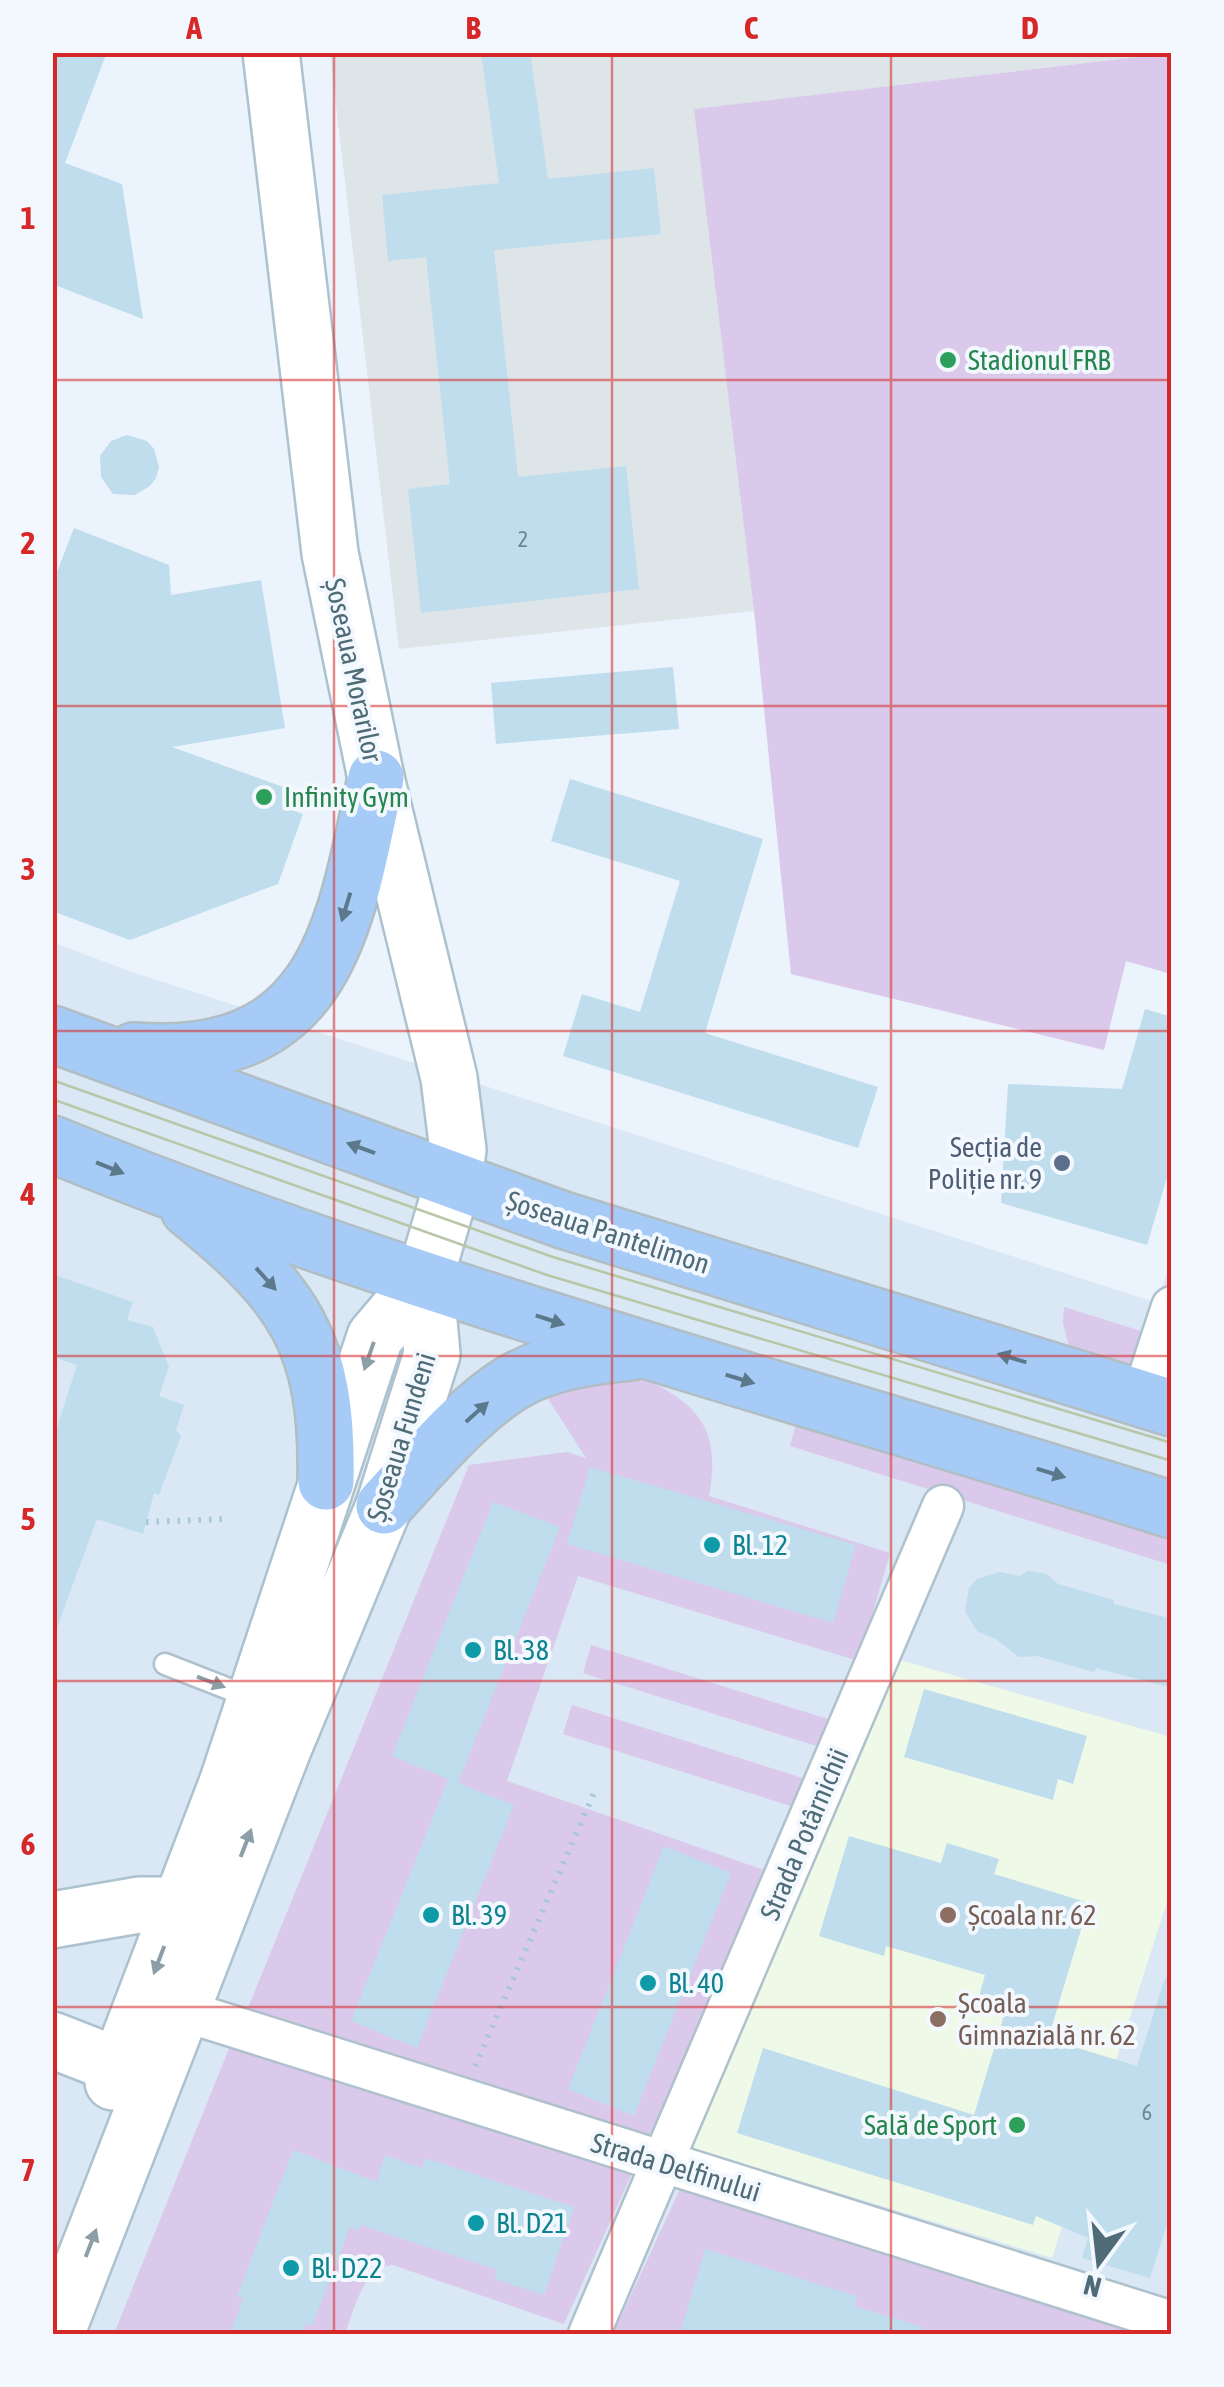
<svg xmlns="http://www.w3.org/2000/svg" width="1224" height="2387" viewBox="0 0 1224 2387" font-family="'Asap Condensed',sans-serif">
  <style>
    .residential { fill: #dae7f4 }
    .industrial { fill: #dde5e9 }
    .education { fill: #eff9e7 }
    .green { fill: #dac9ea }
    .building { fill: #bfddec }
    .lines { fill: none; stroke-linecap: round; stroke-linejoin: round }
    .lane-casing { stroke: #aec1cc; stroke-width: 25 }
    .street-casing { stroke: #aec1cc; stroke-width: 45 }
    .secondary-casing { stroke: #acc2cf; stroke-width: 60 }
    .primary-casing { stroke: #b1bec3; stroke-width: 60 }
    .path { stroke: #a6c7d6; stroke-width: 6; stroke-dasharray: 2.5 8; stroke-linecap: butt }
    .lane { stroke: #fff; stroke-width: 20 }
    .street { stroke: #fff; stroke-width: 40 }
    .secondary { stroke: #fff; stroke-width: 55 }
    .primary { stroke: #a7cbf7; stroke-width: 55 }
    .tram { stroke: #b9c7a8; stroke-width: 2.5 }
    .oneway { fill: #5b798a }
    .oneway2 { fill: #8c9fa7 }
    .grid { fill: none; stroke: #d62828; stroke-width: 2.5; stroke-opacity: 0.55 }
    .leisure-dot { fill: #2e9e5b; stroke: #f2f8fe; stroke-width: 4 }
    .service-dot { fill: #5c6f8a; stroke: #f2f8fe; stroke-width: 4 }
    .culture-dot { fill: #0f9aa8; stroke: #f2f8fe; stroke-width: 4 }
    .education-dot { fill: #8d6e63; stroke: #f2f8fe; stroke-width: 4 }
    .labels { text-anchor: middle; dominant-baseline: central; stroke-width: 8; stroke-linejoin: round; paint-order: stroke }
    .number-label { font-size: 22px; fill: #6a8894 }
    .leisure-label { font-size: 28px; fill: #27864d; stroke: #f2f8fe; text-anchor: start }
    .street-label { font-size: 28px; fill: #4e6b77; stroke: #f2f8fe }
    .service-label { font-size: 28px; fill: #4e5e75; stroke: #f2f8fe; text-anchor: end }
    .culture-label { font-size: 28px; fill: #0d838f; stroke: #f2f8fe; text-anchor: start }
    .education-label { font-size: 28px; fill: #785e54; stroke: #f2f8fe; text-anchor: start }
    .neatline { fill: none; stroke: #d62828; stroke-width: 4 }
    .grid-label { font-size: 32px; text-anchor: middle; font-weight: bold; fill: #d62828 }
  </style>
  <rect width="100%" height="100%" fill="#ebf3fc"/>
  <path class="residential" d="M52,942l77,29 1028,332 14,-42v1073h-1118z"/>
  <path class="industrial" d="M330,53h842l-477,56 59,502 -355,38z"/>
  <path class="education" d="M896,1659l275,78v153l-119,368 -360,-110z"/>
  <path class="green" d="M1171,53v921l-45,-13 -22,89 -313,-76 -37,-363 -60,-502z
    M1064,1307l90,28 -18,54 -65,-35 -8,-31z
    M636,1374c60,29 86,51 73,122l181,57 -31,108 -281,-85 -71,205 257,89 -110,268 -408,-125 223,-548 98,-13 19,6 -41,-64z
    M801,1407l370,115v43l-381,-119z
    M591,1645l237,74 -8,28 -237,-74z
    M572,1705l237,75 -9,29 -237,-75z
    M230,2046l402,127 -68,151 -171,-59c-30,0 -39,46 -48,69h-231z
    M681,2187l476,147h-544z"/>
  <path class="building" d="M52,52h55l-42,111 57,21 21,135 -91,-35z
    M481,52h49l18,127 106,-11 7,66 -167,16 24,227 108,-11 13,123 -218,24 -13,-124 42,-5 -24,-227 -38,4 -6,-66 117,-12z
    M127,435l20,6 7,8 5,18 -3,11 -6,8 -15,9 -22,-1 -12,-17 -1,-21 11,-15z
    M74,528l95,37 2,30 90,-15 24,148 -113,19 117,42 -6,18 20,7 -25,70 -148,56 -78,-29v-326z
    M673,667l6,62 -183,15 -5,-61z
    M570,779l193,60 -58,194 173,54 -20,61 -295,-92 19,-62 58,18 40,-131 -129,-40z
    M1145,1009l27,8v144l-25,84 -146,-42 7,-119 114,5z
    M52,1274l81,28 -6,18 26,7 16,40 -10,29 25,9 -8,25 5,6 -22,59 -5,-2 -11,41 -46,-15 -41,111h-4v-200l5,-2 20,-63 -25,-8z
    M590,1467l266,78 -23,78 -266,-79z
    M493,1502l67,25 -102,256 56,22 -97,243 -66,-27 97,-242 -56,-23z
    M1028,1571l19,3 11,10 56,16v4l58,15v69l-76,-20 -2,4 -57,-16 -18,1 -23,-18 -19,-8 -12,-20 4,-23 8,-9 22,-7 20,4z
    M924,1689l163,47 -14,48 -15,-5 -5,21 -149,-43z
    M849,1836l92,27 6,-20 52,16 -5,15 95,29 -41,136 89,27 28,-88h7v230l-22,70 -68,-20 6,-20 -52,-22 -3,9 -296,-92 26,-85 211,67 31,-103 -28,-8 8,-29 -99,-29 -2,10 -65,-20z
    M664,1846l67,27 -97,243 -66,-27z
    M293,2150l84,32 8,-27 37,13 3,-10 149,49 -30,88 -50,-16 4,-9 -138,-45 -2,6 -8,-4 -38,99 -6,-2 -4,10h-72l13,-35 -6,-3z
    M705,2249l152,47 -3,10 69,21 -1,7h-242z"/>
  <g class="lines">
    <defs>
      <path id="lane" d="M165,1664l87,34"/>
      <path id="street" d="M1142,1398l30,-91
        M181,2010l991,312
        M589,2334l354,-828"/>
      <path id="secondary" d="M52,1920l87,-15h24l50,16
        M52,2040l100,39
        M113,2082l115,-301 147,-444 50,-59
        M56,2334l227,-585 101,-243 48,-152 -7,-76 28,-96 5,-32 -9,-72 -73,-300 -46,-225 -59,-501"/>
      <path id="primary" d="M52,1034l511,186 609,188
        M134,1051c192,15 211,-122 242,-273
        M52,1144c364,149 746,248 1120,366
        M189,1209c105,85 140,133 137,273
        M384,1506c37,-40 87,-101 135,-127 34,-18 74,-23 112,-27"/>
    </defs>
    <use href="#lane" class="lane-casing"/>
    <use href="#street" class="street-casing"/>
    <use href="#secondary" class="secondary-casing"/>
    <use href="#primary" class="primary-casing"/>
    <path class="path" d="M146,1522l78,-3
      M475,2066l119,-273"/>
    <use href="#lane" class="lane"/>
    <use href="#street" class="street"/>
    <use href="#secondary" class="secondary"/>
    <use href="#primary" class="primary"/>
    <path class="tram" d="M52,1080l501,177 619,186
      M52,1099l495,176 625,186"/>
  </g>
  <defs><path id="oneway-solid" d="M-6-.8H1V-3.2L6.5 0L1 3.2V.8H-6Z" transform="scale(2.5)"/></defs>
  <g class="oneway">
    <use href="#oneway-solid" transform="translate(346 907) rotate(107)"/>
    <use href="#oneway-solid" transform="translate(361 1148) rotate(-160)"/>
    <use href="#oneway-solid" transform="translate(110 1168) rotate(22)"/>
    <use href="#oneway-solid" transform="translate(266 1279) rotate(48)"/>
    <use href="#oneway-solid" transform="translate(550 1320) rotate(18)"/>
    <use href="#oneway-solid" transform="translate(1012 1358) rotate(-163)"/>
    <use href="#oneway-solid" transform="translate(740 1379) rotate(17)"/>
    <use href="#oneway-solid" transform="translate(477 1412) rotate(-42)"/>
    <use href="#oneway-solid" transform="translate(1051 1473) rotate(17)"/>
  </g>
  <g class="oneway2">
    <use href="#oneway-solid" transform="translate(369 1356) rotate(109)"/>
    <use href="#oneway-solid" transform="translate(211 1682) rotate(21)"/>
    <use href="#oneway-solid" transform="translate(246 1843) rotate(-69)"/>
    <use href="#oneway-solid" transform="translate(159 1960) rotate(111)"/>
    <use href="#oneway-solid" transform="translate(91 2243) rotate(-69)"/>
  </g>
  <path class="grid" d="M334,52v2282M612,52v2282M891,52v2282M52,380h1120M52,706h1120M52,1031h1120M52,1356h1120M52,1681h1120M52,2007h1120"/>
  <g class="leisure-dot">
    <circle cx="948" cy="360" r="10"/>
    <circle cx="264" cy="797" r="10"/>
    <circle cx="1017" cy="2125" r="10"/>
  </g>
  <circle class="service-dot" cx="1062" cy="1163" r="10"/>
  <g class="culture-dot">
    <circle cx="712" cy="1545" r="10"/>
    <circle cx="473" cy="1650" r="10"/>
    <circle cx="431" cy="1915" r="10"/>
    <circle cx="648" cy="1983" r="10"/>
    <circle cx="476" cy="2223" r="10"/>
    <circle cx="291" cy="2268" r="10"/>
  </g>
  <g class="education-dot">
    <circle cx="948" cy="1915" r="10"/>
    <circle cx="938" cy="2019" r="10"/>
  </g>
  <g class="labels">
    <g class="number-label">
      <text x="523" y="539">2</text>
      <text x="1147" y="2112">6</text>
    </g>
    <g class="leisure-label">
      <text x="968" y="360">Stadionul FRB</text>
      <text x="284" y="797">Infinity Gym</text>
      <text x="997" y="2125" text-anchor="end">Sală de Sport</text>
    </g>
    <g class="street-label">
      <text transform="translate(354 670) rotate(78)">Șoseaua Morarilor</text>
      <text transform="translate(608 1232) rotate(18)">Șoseaua Pantelimon</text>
      <text transform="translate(401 1437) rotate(-73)">Șoseaua Fundeni</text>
      <text transform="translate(804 1834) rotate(-67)">Strada Potârnichii</text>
      <text transform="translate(676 2167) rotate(17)">Strada Delfinului</text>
    </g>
    <g class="service-label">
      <text x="1042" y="1147">Secția de<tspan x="1042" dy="32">Poliție nr. 9</tspan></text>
    </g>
    <g class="culture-label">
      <text x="732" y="1545">Bl. 12</text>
      <text x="493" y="1650">Bl. 38</text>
      <text x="451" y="1915">Bl. 39</text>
      <text x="668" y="1983">Bl. 40</text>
      <text x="496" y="2223">Bl. D21</text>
      <text x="311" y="2268">Bl. D22</text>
    </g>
    <g class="education-label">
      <text x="968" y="1915">Școala nr. 62</text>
      <text x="958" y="2003">Școala<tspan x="958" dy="32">Gimnazială nr. 62</tspan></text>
    </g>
  </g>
  <rect width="1224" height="2387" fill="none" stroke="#f2f8fe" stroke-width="110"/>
  <g transform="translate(1099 2262) rotate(195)" stroke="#f2f8fe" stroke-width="8" paint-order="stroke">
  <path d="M0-8L18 38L0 25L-18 38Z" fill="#4e6b77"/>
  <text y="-15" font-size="28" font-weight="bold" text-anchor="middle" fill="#4e6b77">N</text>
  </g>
  <rect x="55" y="55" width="1114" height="2277" class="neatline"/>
  <g class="grid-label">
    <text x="194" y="39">A</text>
    <text x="473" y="39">B</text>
    <text x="751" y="39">C</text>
    <text x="1030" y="39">D</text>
    <text x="28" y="229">1</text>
    <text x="28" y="554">2</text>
    <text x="28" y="880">3</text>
    <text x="28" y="1205">4</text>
    <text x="28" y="1530">5</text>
    <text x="28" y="1855">6</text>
    <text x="28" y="2181">7</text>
  </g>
</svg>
